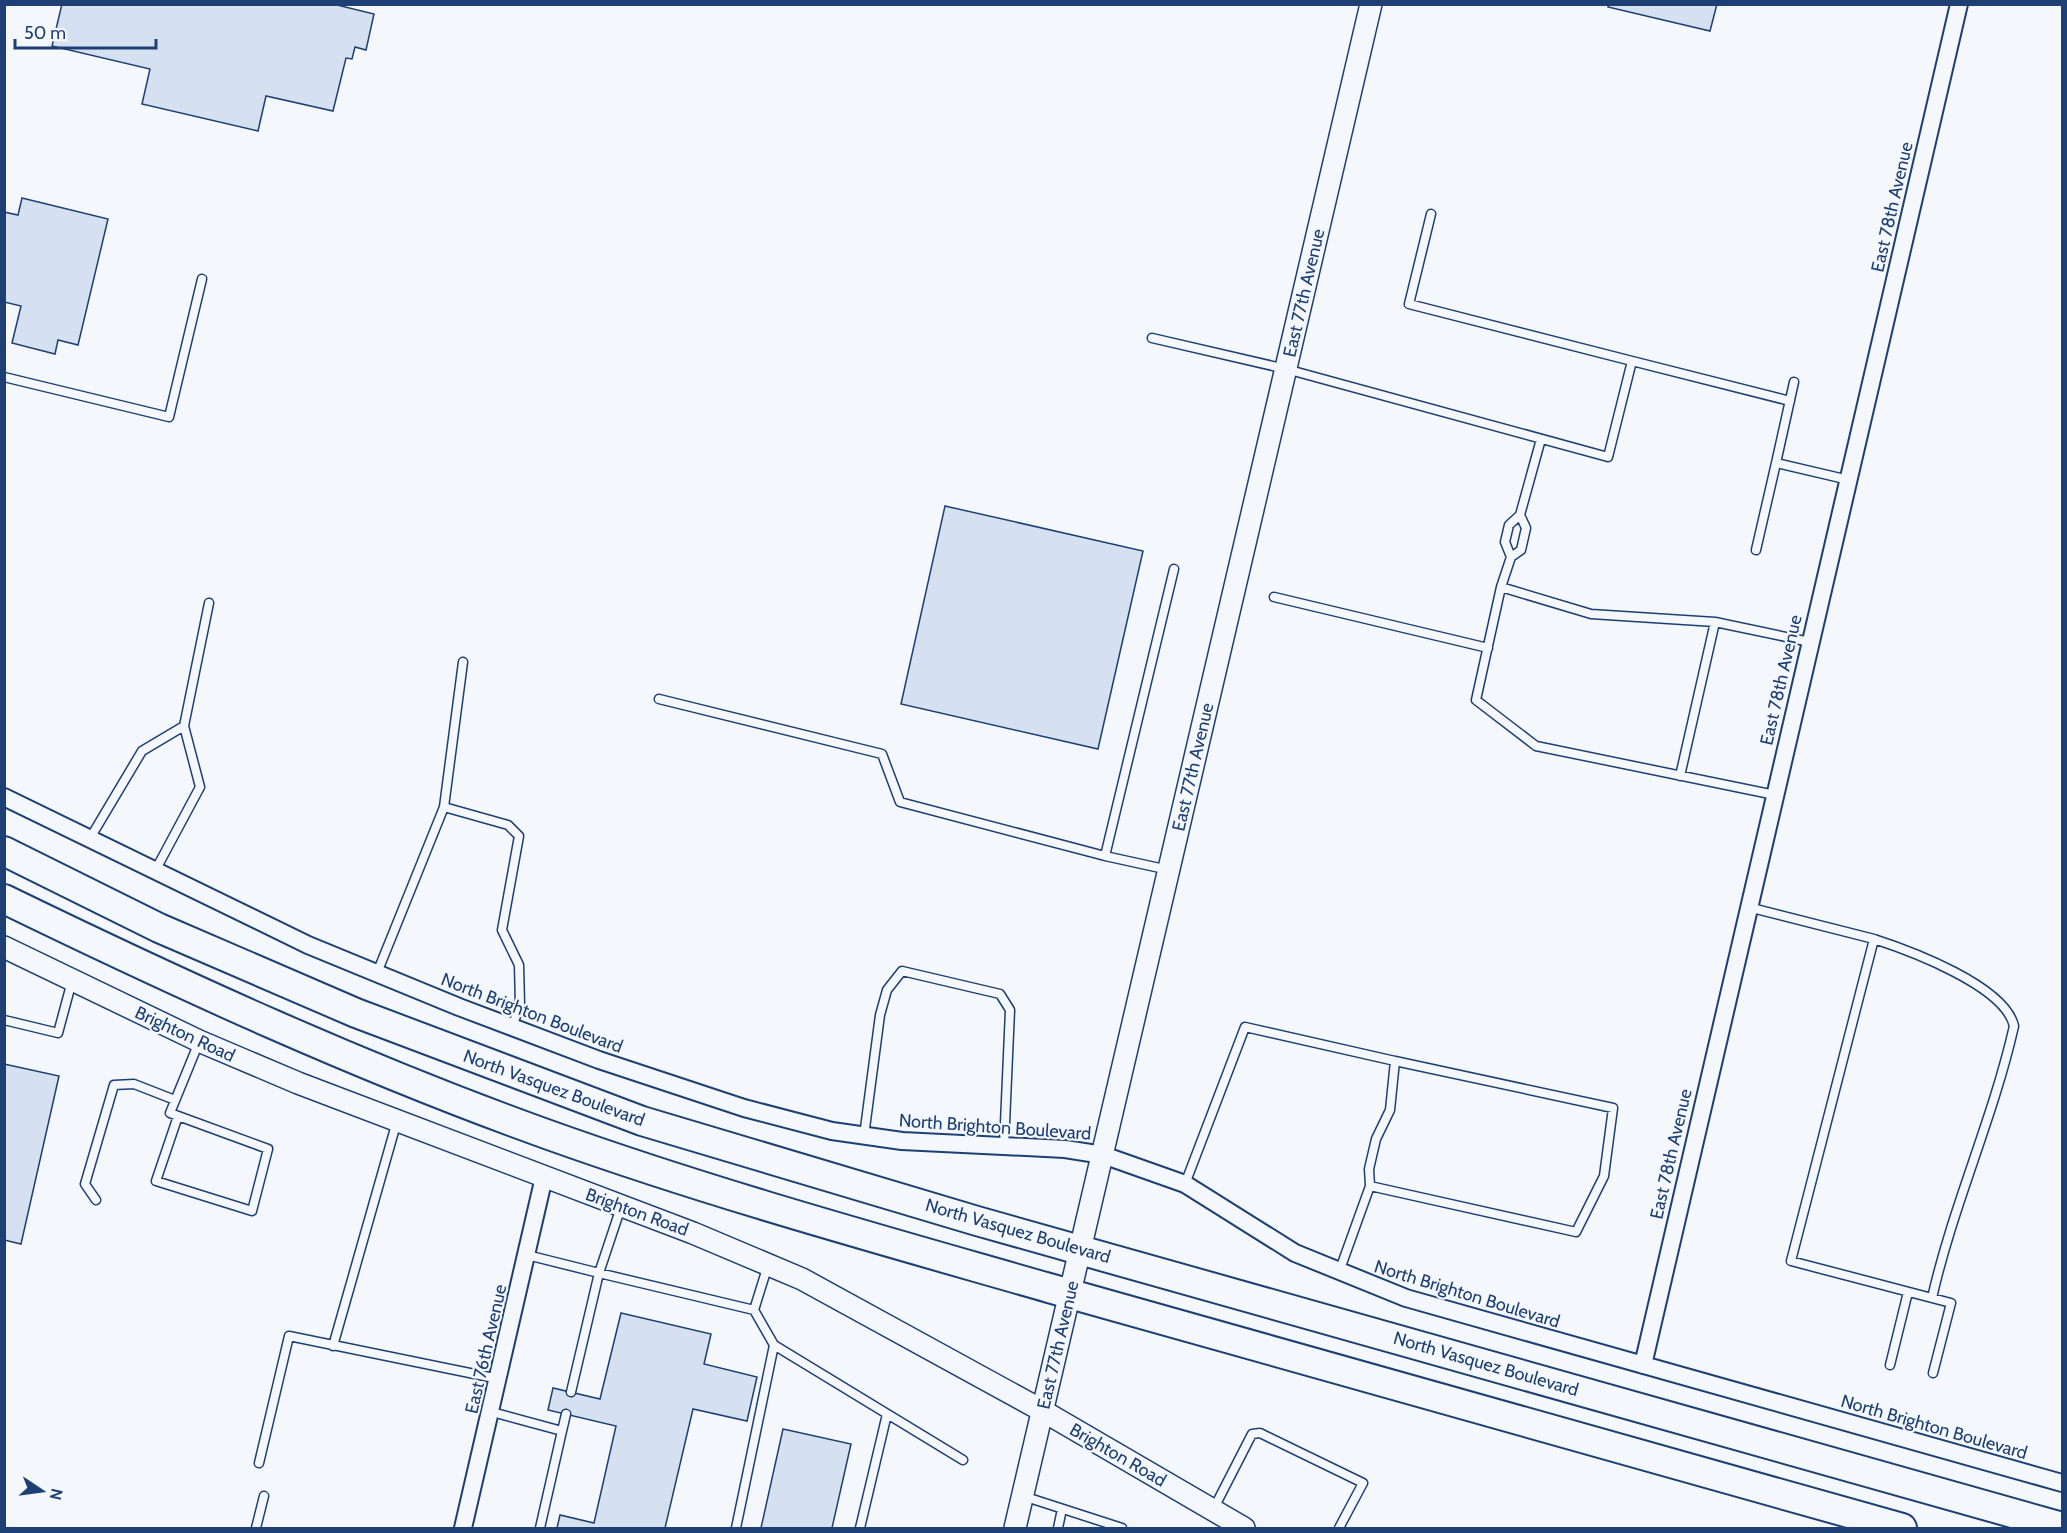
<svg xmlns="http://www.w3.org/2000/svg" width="2067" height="1533" viewBox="0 0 2067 1533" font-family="Cabin,sans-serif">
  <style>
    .building { fill: #d5e0f0; stroke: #1d3f73; stroke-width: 1.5 }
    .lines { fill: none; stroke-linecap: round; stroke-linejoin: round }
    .service-casing { stroke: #1d3f73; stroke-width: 11 }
    .minor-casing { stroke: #1d3f73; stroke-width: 20 }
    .tertiary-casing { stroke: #1d3f73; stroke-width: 24 }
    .trunk-casing { stroke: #1d3f73; stroke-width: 32 }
    .service { stroke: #f4f7fb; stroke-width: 8 }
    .minor { stroke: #f4f7fb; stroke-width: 16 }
    .tertiary { stroke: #f4f7fb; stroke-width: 21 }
    .trunk { stroke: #f4f7fb; stroke-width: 28 }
    .labels { text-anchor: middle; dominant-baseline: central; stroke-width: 4.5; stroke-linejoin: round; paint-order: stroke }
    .street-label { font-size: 18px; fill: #1d3f73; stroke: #f4f7fb }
  </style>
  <rect width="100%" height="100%" fill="#f4f7fb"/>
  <path class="building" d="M62,4h271l41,10 -8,36 -11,-3 -3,12 -6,-1 -13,53 -67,-15 -8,35 -116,-27 8,-35 -98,-23z
    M1609,4h108l-7,27 -102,-24z
    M22,198l86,21 -30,126 -20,-5 -3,14 -43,-11 9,-37 -17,-4v-90l14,3z
    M945,506l198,45 -45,198 -197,-45z
    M4,1064l55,12 -38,168 -17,-4z
    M621,1313l90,21 -7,30 53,13 -10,44 -54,-12 -28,119h-108l3,-13 34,8 22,-97 -68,-16 5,-22 47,11z
    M783,1429l68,15 -19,84h-71z"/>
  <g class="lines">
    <defs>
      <path id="service" d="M1431,214l-22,90 223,57
        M1152,338l134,31 322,88 24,-96 158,40
        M4,377l165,40 33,-138
        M1776,463l18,-81
        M1756,550l20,-87 73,17
        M1511,557l-6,-15 4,-17 11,-10 21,-76
        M1501,587l10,-30 10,-7 5,-22 -6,-13
        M1274,597l214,51
        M659,699l223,55 18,48 205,54
        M184,726l25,-123
        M1680,776l35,-154
        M1775,795l-239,-49 -60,-46 25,-113 90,27 124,8 95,20
        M444,807l64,18 11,11 -17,94 17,35 1,40 -8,22
        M89,840l53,-89 42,-25 16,61 -45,84
        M1169,870l-64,-14 69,-287
        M1748,907l126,32 -83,322 160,42 -18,70
        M1874,939c37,12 131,47 140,87 -21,93 -61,179 -82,272
        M377,973l67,-166 19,-145
        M4,1020l54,13 14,-52
        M1395,1061l218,47 -9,68 -28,56 -206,-46 -1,-17 7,-30 14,-29z
        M178,1116l-22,65 96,30 16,-62 -98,-36 29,-71
        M864,1136l16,-121 7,-25 15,-19 98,23 10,16 -6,136
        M1185,1184l60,-157 150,34
        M96,1200l-11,-16 29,-99 20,-1 41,16
        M621,1207l-22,66 155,37
        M527,1255l72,18 -28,119
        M1339,1272l31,-86
        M774,1345l189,115
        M333,1346l64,-225
        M1890,1365l18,-73
        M492,1412l70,19 -22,97
        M562,1431l4,-17
        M259,1463l30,-127 210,43
        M1023,1496l99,32
        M1213,1510l39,-76 8,-1 103,50 -24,45
        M256,1528l8,-32
        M736,1528l38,-183 -20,-35 14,-45
        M860,1528l27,-114
        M1058,1528l4,-19"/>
      <path id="minor" d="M4,797l304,148 151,62 140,53 145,48 88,23 70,10 163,8 38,6 82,29 110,69 111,45 656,185
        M1643,1365l316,-1361
        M463,1528l81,-351"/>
      <path id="tertiary" d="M4,947l195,94 99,42 395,150 109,46 241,132 201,117
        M1015,1528l356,-1524"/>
      <path id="trunk" d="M4,851l155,77 197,85 286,108 335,100 1085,306
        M4,899c179,87 358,169 545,236 165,59 333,105 500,153 284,82 569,160 853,240"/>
    </defs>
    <use href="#service" class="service-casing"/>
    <use href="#minor" class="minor-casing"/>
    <use href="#tertiary" class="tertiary-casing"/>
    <use href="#trunk" class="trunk-casing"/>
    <use href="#service" class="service"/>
    <use href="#minor" class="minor"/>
    <use href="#tertiary" class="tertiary"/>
    <use href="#trunk" class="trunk"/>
  </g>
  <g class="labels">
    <g class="street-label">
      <text transform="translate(1892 207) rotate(-77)">East 78th Avenue</text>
      <text transform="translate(1304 293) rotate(-77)">East 77th Avenue</text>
      <text transform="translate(1781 680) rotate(-77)">East 78th Avenue</text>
      <text transform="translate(1193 767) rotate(-77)">East 77th Avenue</text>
      <text transform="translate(532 1013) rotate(21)">North Brighton Boulevard</text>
      <text transform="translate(185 1034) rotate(25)">Brighton Road</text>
      <text transform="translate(554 1088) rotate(20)">North Vasquez Boulevard</text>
      <text transform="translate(995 1127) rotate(4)">North Brighton Boulevard</text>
      <text transform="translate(1671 1154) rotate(-77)">East 78th Avenue</text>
      <text transform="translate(637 1212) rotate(20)">Brighton Road</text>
      <text transform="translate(1018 1231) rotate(16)">North Vasquez Boulevard</text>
      <text transform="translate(1467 1294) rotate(17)">North Brighton Boulevard</text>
      <text transform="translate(1058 1345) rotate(-77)">East 77th Avenue</text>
      <text transform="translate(486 1349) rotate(-77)">East 76th Avenue</text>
      <text transform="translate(1486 1364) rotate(16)">North Vasquez Boulevard</text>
      <text transform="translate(1934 1427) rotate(16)">North Brighton Boulevard</text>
      <text transform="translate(1118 1455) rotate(30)">Brighton Road</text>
    </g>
  </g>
  <rect width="2067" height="1533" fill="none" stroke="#1d3f73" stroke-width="12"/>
  <g transform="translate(42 1491) rotate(103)" stroke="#f4f7fb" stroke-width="4.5" paint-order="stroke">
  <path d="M0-4.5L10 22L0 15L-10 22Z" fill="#1d3f73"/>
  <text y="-9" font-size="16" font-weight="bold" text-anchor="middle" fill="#1d3f73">N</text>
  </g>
  <path d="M15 39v9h141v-9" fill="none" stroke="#1d3f73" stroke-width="3"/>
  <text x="24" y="39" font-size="18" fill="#1d3f73" stroke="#f4f7fb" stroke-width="4.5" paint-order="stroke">50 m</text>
</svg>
